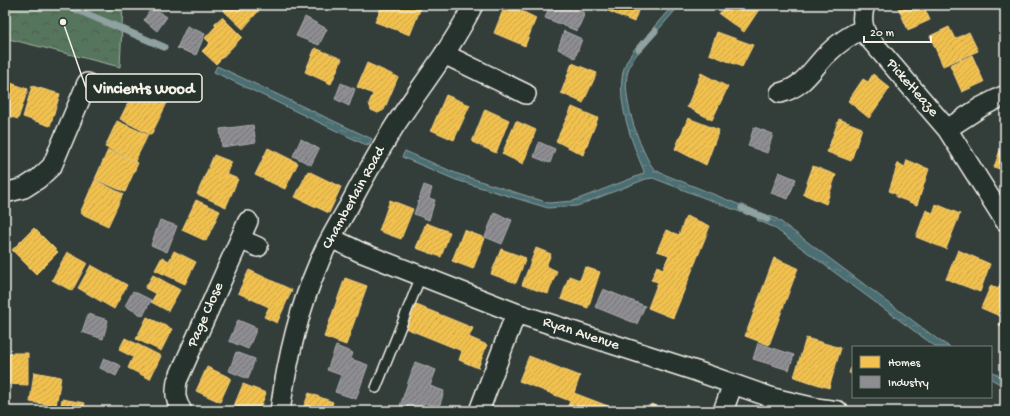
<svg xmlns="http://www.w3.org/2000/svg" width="1010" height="416" viewBox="0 0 1010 416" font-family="'Gochi Hand',sans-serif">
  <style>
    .forest { fill: url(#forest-crowns); stroke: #a5b3a2 }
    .water { fill: url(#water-ripples); stroke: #8fa2a1 }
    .homes { fill: url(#homes-hatch); stroke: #f3cf7c }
    .industry { fill: url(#industry-hatch); stroke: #acabac }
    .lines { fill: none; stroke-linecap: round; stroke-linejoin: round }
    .stream { stroke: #8fa2a1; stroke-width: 7 }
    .lane-casing { stroke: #f4f1e8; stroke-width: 12 }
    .street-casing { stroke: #f4f1e8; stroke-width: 22 }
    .lane { stroke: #26332d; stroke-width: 9 }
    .street { stroke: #26332d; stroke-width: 19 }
    .labels { text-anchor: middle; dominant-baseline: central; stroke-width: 4; stroke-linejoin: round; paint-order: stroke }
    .street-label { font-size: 15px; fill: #f4f1e8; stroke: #26332d }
    .leader { fill: none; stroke: #f4f1e8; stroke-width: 1.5 }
    .callout-dot { fill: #f4f1e8; stroke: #26332d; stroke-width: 1.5 }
    .callout { fill: #26332d; stroke: #f4f1e8; stroke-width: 1.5 }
    .callout-label { font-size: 16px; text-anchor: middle; font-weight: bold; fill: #f4f1e8 }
  </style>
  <defs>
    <pattern id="forest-crowns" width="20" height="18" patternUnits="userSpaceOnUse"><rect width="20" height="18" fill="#56755d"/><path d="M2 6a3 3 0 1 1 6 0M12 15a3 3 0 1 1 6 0" fill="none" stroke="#4f5c50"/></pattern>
    <pattern id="water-ripples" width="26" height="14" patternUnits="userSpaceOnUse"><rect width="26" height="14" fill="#4c6e72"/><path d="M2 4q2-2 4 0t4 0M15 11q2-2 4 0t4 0" fill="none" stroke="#668386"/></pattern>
    <pattern id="homes-hatch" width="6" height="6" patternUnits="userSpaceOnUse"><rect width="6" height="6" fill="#f2c14e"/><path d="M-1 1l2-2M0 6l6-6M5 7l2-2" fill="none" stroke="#c8a34c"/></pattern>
    <pattern id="industry-hatch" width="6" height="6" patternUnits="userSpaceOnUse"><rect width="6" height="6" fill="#8d8d92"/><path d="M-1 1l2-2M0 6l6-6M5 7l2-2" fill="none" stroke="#757577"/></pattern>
  </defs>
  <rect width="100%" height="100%" fill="#333d3a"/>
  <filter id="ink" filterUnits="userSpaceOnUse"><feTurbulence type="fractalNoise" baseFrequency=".025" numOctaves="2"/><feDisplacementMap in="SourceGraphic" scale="8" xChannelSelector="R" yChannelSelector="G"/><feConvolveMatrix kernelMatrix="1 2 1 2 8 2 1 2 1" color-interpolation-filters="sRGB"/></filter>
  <g filter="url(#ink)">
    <path class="forest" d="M5,5h118l-3,62 -115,-29z"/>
    <path class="water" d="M673,5h7l-29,33 -4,-3z
      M642,40l5,3c-8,8 -16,17 -19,28 -7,24 10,73 23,94l3,4 7,4 89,36 -2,6 -95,-37 -7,1 -69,27 -29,2 -92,-28 -54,-23 3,-6 53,23 91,29 24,-2 70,-27 1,-3c-12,-28 -29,-72 -20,-103 3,-10 11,-20 18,-28z
      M217,66l155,73 -4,7 -154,-74z
      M760,212l17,7 163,122 10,6h-14l-163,-120 -16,-7z
      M991,371l14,8v8l-14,-8z"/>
    <path class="homes" d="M227,5h30l4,3 -18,21 -20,-19z
      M382,5h40l-12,30 -35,-13z
      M505,5h4l27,13 -11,28 -31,-13z
      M608,5h32l-6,17 -28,-12z
      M726,5h36l-18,27 -25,-18z
      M897,5h26l7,15 -22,10z
      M1005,13v11l-4,-9z
      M222,17l20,20 -26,27 -14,-13 8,-8 -5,-5 11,-12 -2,-2z
      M949,27l6,12 14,-7 9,19 -35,15 -13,-30z
      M717,32l36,13 -11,22 -33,-13z
      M315,48l27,11 -11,25 -26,-12z
      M972,55l12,27 -22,10 -12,-27z
      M367,63l31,14 -14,33 -6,3 -7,-3 -2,-7 4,-9 -16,-7z
      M572,63l25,10 -14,30 -22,-10z
      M701,73l27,14 -16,33 -25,-13z
      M873,74l17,14 -21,30 -21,-17 15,-22 5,3z
      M5,81l23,8 -10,30 -13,-4z
      M138,83l31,16 -18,36 -31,-16z
      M32,86l28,8 -10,32 -27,-9z
      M446,95l24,10 -16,35 -23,-10z
      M572,107l26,11 -15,37 -27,-14z
      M485,109l24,11 -13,33 -24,-11z
      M688,118l31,12 -13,35 -31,-16z
      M839,119l23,9 -11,33 -24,-9z
      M117,121l31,14 -13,26 -30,-14z
      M516,121l20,9 -13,34 -21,-10z
      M1005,137v34l-11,-4z
      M268,148l30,15 -13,26 -30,-14z
      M108,150l30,13 -13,29 -30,-13z
      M214,155l18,7 -6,12 12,5 -12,28 -29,-13z
      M907,160l22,9 -12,36 -21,-8v-3l-7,-3 9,-28 7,4z
      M813,166l23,9 -10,29 -23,-10z
      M308,171l33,16 -12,26 -34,-16z
      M95,180l28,14 -15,32 -28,-13z
      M196,200l24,11 -14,30 -24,-11z
      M390,200l23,9 -12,30 -22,-8z
      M936,204l24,10 -14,35 -30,-12 10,-27 7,3z
      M686,216l24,10 -37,92 -25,-10 10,-26 -7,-2 6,-14 6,3 6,-14 -12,-4 9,-21 13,5z
      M426,223l24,9 -9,25 -25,-9z
      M34,228l24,24 -22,22 -24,-24z
      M464,230l21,8 -12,31 -21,-8z
      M536,248l15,6 -5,12 11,5 -9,23 -26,-9z
      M501,249l25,9 -10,25 -25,-9z
      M958,250l32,14 -10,28 -34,-13z
      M174,251l22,11 -11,22 -30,-14 7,-13 7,4z
      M67,252l20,11 -15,28 -20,-11z
      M774,258l24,10 -29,77 -24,-9z
      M91,265l36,20 -13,24 -36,-21z
      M585,267l15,5 -12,36 -27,-9 8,-23 11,4z
      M249,270l43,20 -15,33 -13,-6 5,-10 -31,-14z
      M153,275l27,15 -12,21 -17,-9 5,-8 -11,-6z
      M1003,277l2,2v48l-6,-2 3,-8 -21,-9 10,-23 7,4z
      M345,278l22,8 -21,59 -22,-8z
      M414,304l59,24 -4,9 18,8 -9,23 -19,-8 3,-9 -57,-23z
      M147,317l25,12 -11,22 -25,-12z
      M125,338l36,18 -11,23 -22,-11 5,-11 -14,-7z
      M806,338l35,10 -12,40 -35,-11z
      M5,353h23v32l-23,-1z
      M529,356l51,20 -6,17 47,18h-55l4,-10 -51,-20z
      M853,362v12l-4,-1z
      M207,367l24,11 -11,24 -24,-11z
      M34,372l27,5 -5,29 -26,-4z
      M243,384l23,9 -7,18h-13l-12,-5z
      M309,393l24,9 -3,9h-28z
      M62,399l23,4 -2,8h-23z
      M651,404l18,7h-20z"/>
    <path class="industry" d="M550,5h16l19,8 -8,18 -32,-13z
      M152,7l15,10 -10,14 -13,-11z
      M305,17l22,12 -8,16 -23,-9z
      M187,26l18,8 -9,21 -19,-7z
      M564,31l18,8 -7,19 -17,-9z
      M341,83l14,6 -6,17 -14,-7z
      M253,125l3,17 -34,5 -2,-18z
      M754,127l19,7 -6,19 -19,-7z
      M301,139l18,10 -8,16 -18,-9z
      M539,142l16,7 -5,14 -16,-6z
      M779,172l17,7 -8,20 -17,-6z
      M424,185l8,3 -3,10 6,2 -6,20 -15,-6z
      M494,213l18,7 -10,24 -17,-7z
      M160,220l17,6 -10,26 -16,-7z
      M603,289l42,17 -8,18 -42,-17z
      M133,291l18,9 -8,16 -18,-10z
      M88,314l20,6 -5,19 -21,-7z
      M238,320l19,8 -9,21 -19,-8z
      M758,343l36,12 -5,15 -36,-11z
      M336,346l17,7 -2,6 17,6 -12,34 -21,-7 6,-17 -14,-5z
      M236,352l19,7 -7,20 -19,-8z
      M104,358l17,8 -5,10 -16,-8z
      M415,362l21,8 -6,16 14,5 -5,17 -15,-5 -3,8h-7l-14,-5z"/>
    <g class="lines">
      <path class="stream" d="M66,5l98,42
        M639,49l16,-18
        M742,208l25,11"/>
      <defs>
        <path id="lane" d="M376,388l45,-112"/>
        <path id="street" d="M865,5c-4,11 -3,22 3,32l79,92
          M444,54l82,40
          M780,93c23,-6 30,-21 45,-37 12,-12 23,-21 39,-27
          M1005,95l-24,12 -34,22 58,92
          M5,193l19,-5 14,-9 14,-13 35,-83
          M331,238l29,14 156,61 180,58 77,27 43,10 22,3
          M240,239l18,8
          M182,411c-7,-10 -7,-18 -5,-30l71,-160
          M280,411c7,-50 18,-100 38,-146 8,-21 20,-40 31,-59 14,-27 29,-53 45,-79 26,-40 58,-79 79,-122
          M479,411l37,-98
          M723,411l10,-27"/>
      </defs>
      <use href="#lane" class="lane-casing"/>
      <use href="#street" class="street-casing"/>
      <use href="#lane" class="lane"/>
      <use href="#street" class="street"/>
    </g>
  </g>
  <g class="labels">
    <g class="street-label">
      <text transform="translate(912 88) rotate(49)">Picketleaze</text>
      <text transform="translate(354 198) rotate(-61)">Chamberlain Road</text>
      <text transform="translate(206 315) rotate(-66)">Page Close</text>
      <text transform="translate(581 334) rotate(18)">Ryan Avenue</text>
    </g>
  </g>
  <path class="leader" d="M63 22L86 88"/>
  <circle class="callout-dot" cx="63" cy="22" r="4"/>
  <rect class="callout" x="86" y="74" width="116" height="28" rx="4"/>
  <g class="callout-label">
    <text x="144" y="93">Vincients Wood</text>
  </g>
  <rect width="1010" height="416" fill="none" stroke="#26332d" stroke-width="20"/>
  <rect x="10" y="10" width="990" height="396" fill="none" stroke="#f4f1e8" stroke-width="1.5" filter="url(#ink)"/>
  <rect x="852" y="346" width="140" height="52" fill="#26332d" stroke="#787f78"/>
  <rect x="860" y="356" width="20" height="12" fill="#f2c14e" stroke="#787f78"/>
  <text x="888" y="366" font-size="12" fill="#f4f1e8">Homes</text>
  <rect x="860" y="376" width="20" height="12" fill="#8d8d92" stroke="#787f78"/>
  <text x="888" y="386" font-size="12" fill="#f4f1e8">Industry</text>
  <path d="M864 36v6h67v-6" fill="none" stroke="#f4f1e8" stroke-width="2"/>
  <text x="870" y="36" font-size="12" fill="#f4f1e8" stroke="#26332d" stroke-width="3" paint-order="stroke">20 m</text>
</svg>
